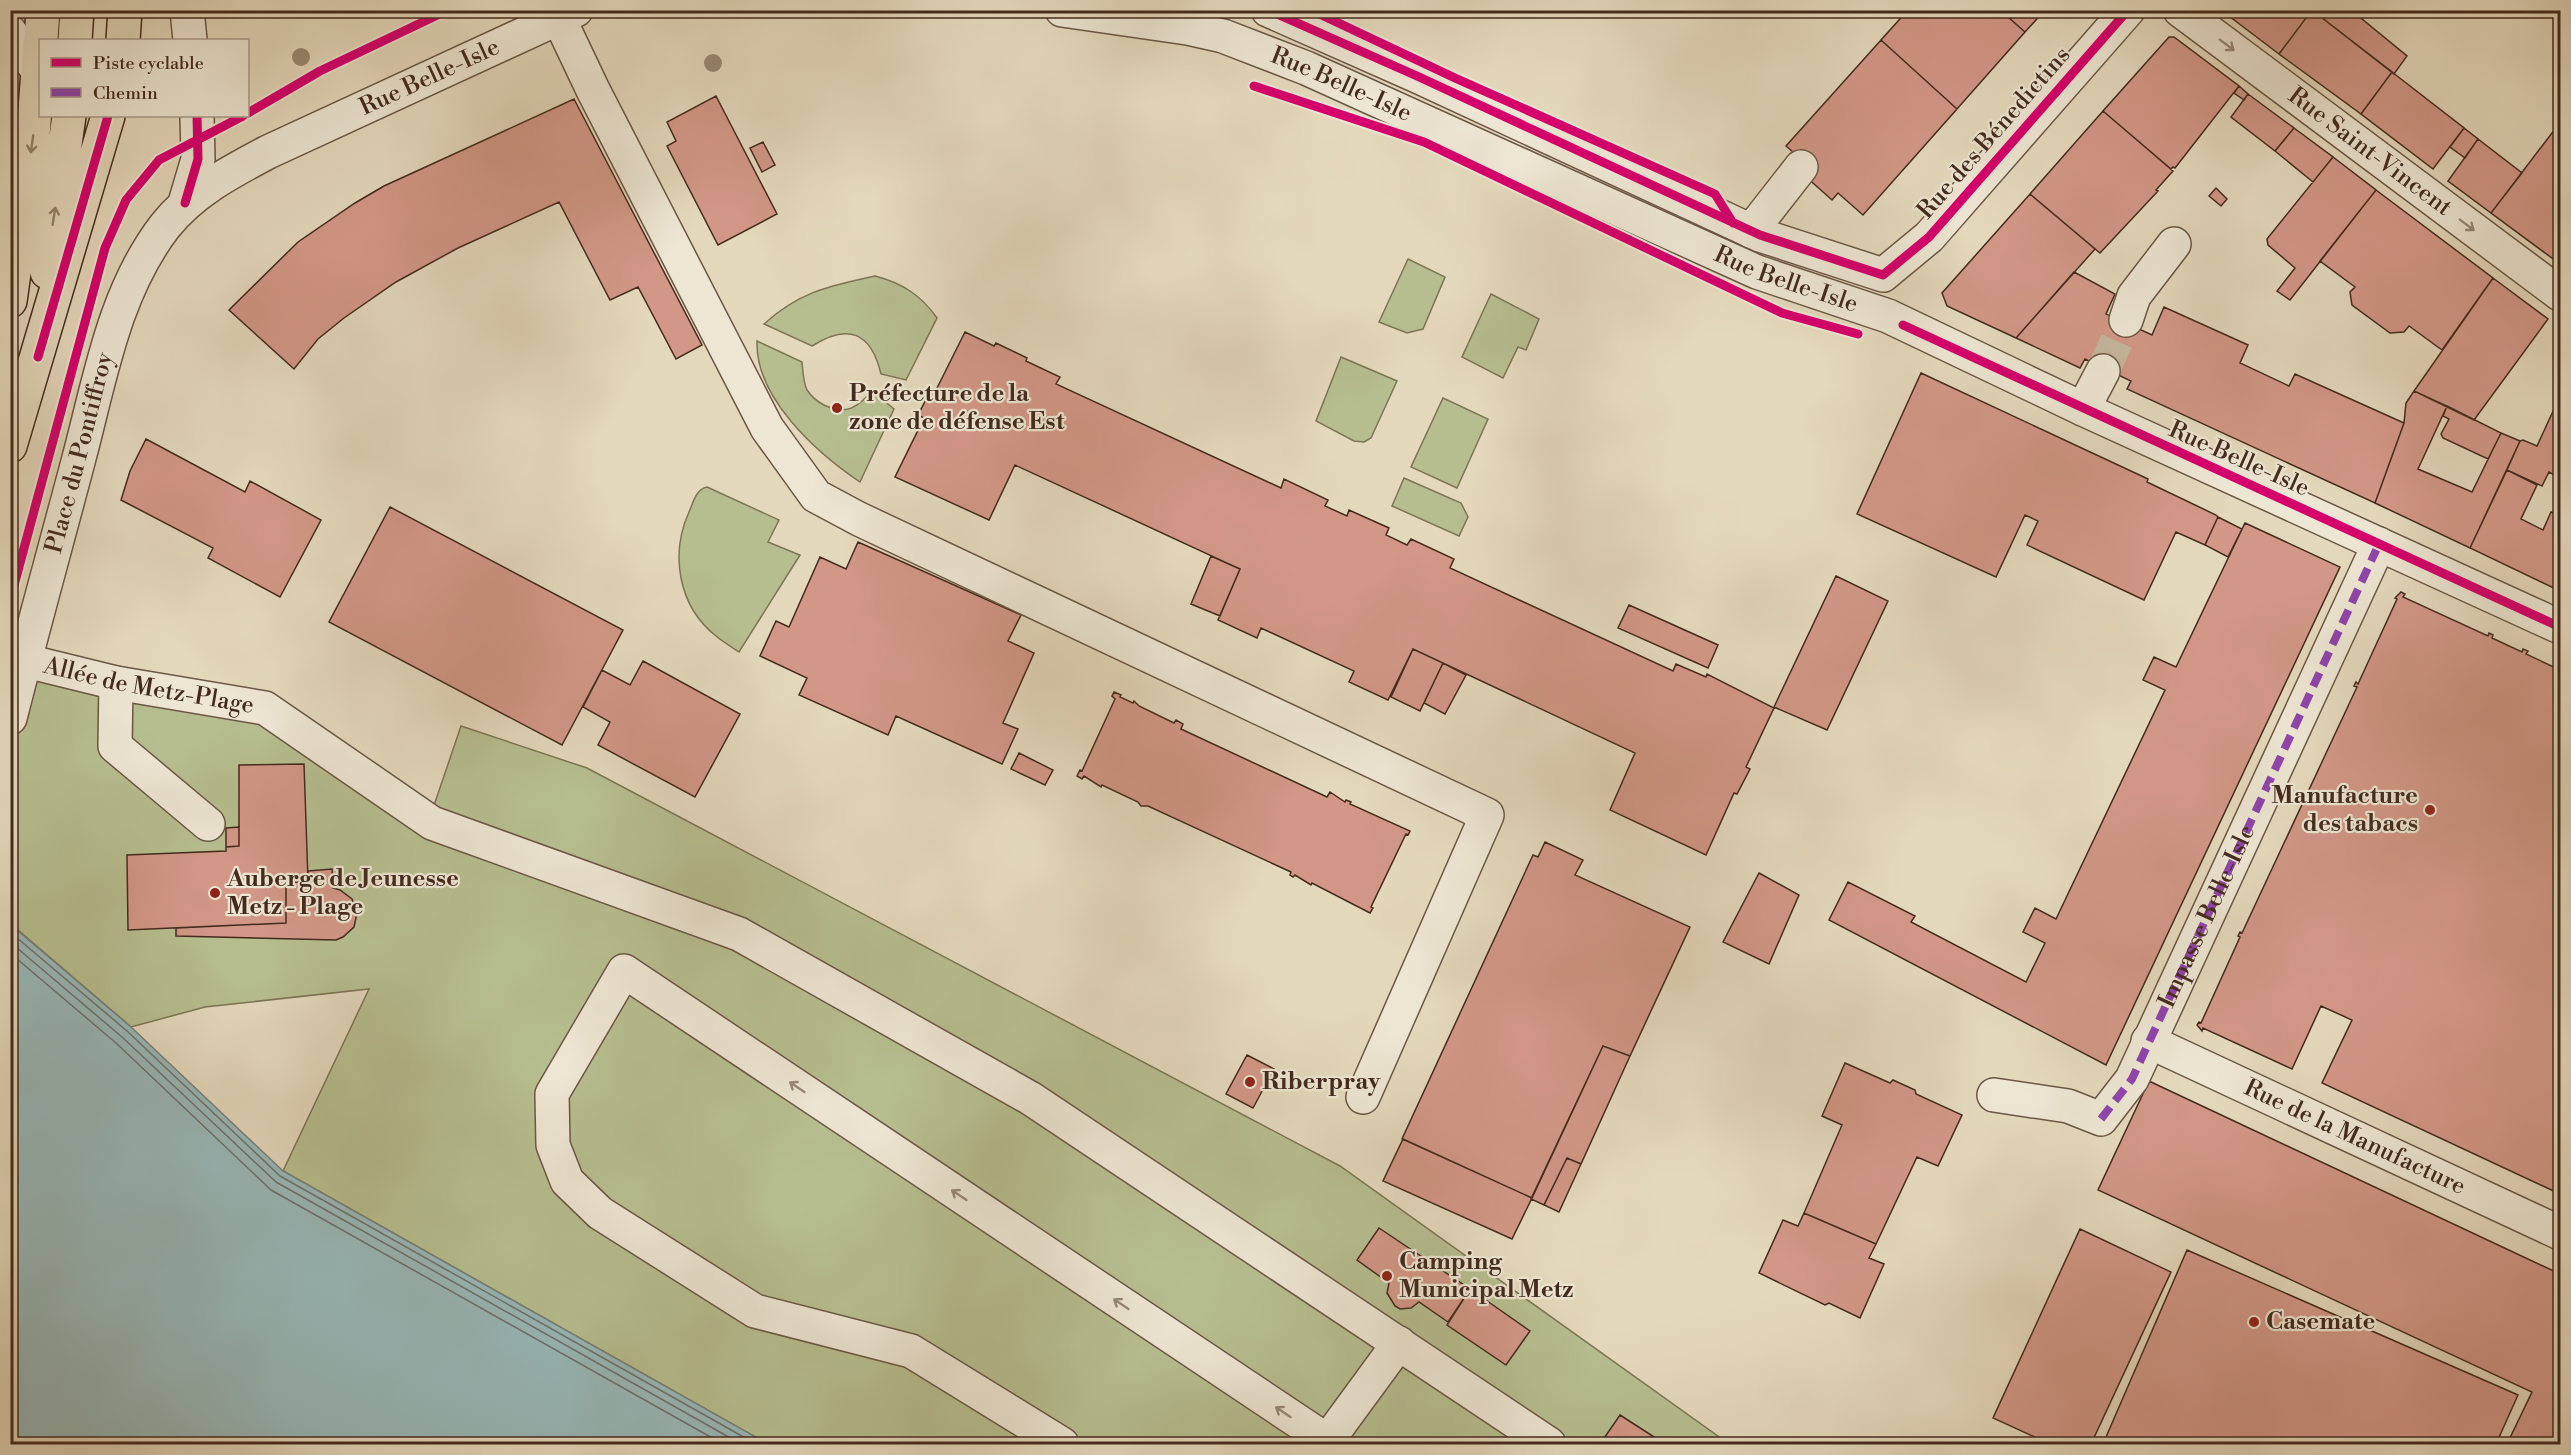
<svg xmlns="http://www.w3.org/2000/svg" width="2571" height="1455" viewBox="0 0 2571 1455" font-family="'Libre Bodoni',serif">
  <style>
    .green { fill: #b6be8f; stroke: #7d7456; stroke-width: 1.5 }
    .water { fill: #98b8b8; stroke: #767f7a; stroke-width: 1.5 }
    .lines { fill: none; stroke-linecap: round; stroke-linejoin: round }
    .shore { stroke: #6e716b; stroke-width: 1.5 }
    .building { fill: #d29787; stroke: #442a1e; stroke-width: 1.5 }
    .minor-tunnel { stroke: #c4b59c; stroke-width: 33; stroke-dasharray: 33 16; stroke-linecap: butt }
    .minor-casing { stroke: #6c5646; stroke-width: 36 }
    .major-casing { stroke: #442a1e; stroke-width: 36 }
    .minor { stroke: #ede6d3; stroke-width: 33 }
    .major { stroke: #e4d8bc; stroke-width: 33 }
    .quiet { stroke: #8e44ad; stroke-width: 8; stroke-dasharray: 15 8; stroke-linecap: butt }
    .cycleway-casing { stroke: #ede6d3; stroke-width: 13 }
    .cycleway { stroke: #d6006c; stroke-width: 9 }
    .tree { fill: #998972 }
    .oneway { stroke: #988878 }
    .oneway2 { stroke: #94816d }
    .poi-dot { fill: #8f2418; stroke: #ede6d3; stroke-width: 2 }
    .labels { text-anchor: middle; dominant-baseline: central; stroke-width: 4.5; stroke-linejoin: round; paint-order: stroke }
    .street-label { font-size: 24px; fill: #442a1e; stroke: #ede6d3 }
    .poi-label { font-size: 24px; font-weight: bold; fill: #442a1e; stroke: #ede6d3; text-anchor: start }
  </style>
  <rect width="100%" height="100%" fill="#e4d8bc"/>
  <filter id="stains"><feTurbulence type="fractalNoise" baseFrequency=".00333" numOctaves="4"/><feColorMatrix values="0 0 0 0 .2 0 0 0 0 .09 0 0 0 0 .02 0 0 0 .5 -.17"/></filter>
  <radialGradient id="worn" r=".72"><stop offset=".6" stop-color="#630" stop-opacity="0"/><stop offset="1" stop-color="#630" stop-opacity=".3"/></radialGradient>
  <path class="green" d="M1408,259l37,18 -22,52 -16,4 -28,-11z
    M875,276c27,7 46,19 62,42l-31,62 -25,-6c-10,-42 -33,-51 -69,-28l-48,-22c36,-33 66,-38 111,-48z
    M1491,294l48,25 -13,31 -8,-3 -15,31 -41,-21z
    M757,341l45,21c1,9 1,20 5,28 4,6 11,12 17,15 22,11 34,2 48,-14l22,18 -34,73c-43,-29 -105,-84 -103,-141z
    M1341,357l56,24 -26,57 -7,4 -10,-1 -38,-20z
    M1443,398l45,21 -31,69 -46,-21z
    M1404,478l57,25 7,14 -9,19 -67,-30z
    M707,487l72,33 -11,22 32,13 -61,97c-7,-5 -16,-10 -23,-16 -38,-30 -46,-82 -27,-124 4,-9 7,-23 18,-25z
    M25,661l240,47 164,112 32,-94 126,42 753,398 389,278h-961l-485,-273 86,-182 -164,18 -74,20 -120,-103v-173z"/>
  <path class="water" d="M10,924l121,103 152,144 485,273h-757z"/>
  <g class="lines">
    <path class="shore" d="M10,932l117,99 153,145 476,268
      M10,942l112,95 154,145 465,262
      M10,953l106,90 155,147 452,254"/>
  </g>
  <path class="building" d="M1908,10h92l25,22 -68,77 -76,-69z
    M2000,10h45l-20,22z
    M2221,10h91l-33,44z
    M2312,10h39l56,46 -13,18z
    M2312,10l80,62 -31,42 -82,-60z
    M2169,37h5l65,49 -64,82 -2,-1 -2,2 -68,-58z
    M1881,40l76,69 -94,106 -25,-22 -6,7 -28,-25 7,-7 -25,-22z
    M2392,72l72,56 -31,41 -72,-55z
    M2239,86l9,8 -4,6 -10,-7z
    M2248,94l46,34 -19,23 -44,-34z
    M716,96l61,118 -59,31 -51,-99 9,-5 -9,-19z
    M574,99l128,246 -26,14 -38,-72 -28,13 -51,-98 -101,46 -62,34 -52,36 -26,21 -24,30 -65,-59 69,-68 57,-39 29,-17z
    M2103,111l70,60 -17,19 2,1 -58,62 -70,-59z
    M2294,128l39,29 -20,25 -38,-31z
    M2464,128l14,11 -13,19 -15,-11z
    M2555,129l5,4v57l-4,6 4,3v65l-69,-51z
    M2478,139l44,34 -31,40 -43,-32z
    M763,142l12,23 -13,7 -12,-24z
    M2333,157l43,33 -86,110 -13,-9 18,-23 -27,-23 -1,-6z
    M2216,188l11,11 -6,7 -12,-10z
    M2376,190l117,88 -51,72 -33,-24 -5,6 -14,1 -38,-28 -2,-13 5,-5 -35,-26z
    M2030,194l65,55 -79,89 -69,-32 -5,-13z
    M2074,272l41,22 -9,20 46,21 12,-28 84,38 -8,18 49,23 6,-12 109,49 -29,80 -248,-114 4,-8 -46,-22 -5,9 -64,-30z
    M2493,278l55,41 -74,101 -60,-29z
    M965,332l29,14 2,-3 31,15 -1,3 34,16 -4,7 225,104 3,-9 44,21 -3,6 22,10 2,-6 40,18 -3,7 21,10 4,-6 43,20 -4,9 223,103 3,-7 30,13 1,-3 67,34 -28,59 4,2 -13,25 -3,-1 -28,62 -96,-45 25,-57 -222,-104 -25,51 -39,-18 5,-11 -93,-43 -4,10 -39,-18 22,-51 -225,-104 -26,55 -94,-43 29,-59 -6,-3 13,-25 4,2z
    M1921,373l227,106 -1,3 69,33 2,2 -13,28 -29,-13 -32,68 -117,-55 11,-24 -13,-6 -29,62 -139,-63z
    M2414,391l33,15 -29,63 54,23 29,-59 19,8 -50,107 -95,-45 29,-80 2,-20z
    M2560,396v82l-11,-6 -7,14 -35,-16 13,-29 3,-1 14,6z
    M2447,406l54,27 -13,26 -45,-21 -2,-4 8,-15 -6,-3z
    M146,439l99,53 5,-11 71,39 -41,77 -72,-39 5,-10 -92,-48 9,-29z
    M2507,470l30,15 -16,34 22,11 8,-18 9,3v76l-90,-43z
    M390,507l233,123 -61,115 -233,-123z
    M2218,517l24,12 -14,28 -23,-12z
    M2245,523l95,44 -234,498 -277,-145 19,-38 67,34 -4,6 115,60 19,-39 -22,-11 12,-24 21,11 109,-229 -22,-10 11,-23 22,10z
    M858,542l163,73 -13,26 26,12 -31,70 15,6 -16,35 -106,-48 -8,19 -89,-40 8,-17 -47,-22 16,-35 13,6 31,-70 26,12z
    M1211,556l29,13 -20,47 -29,-12z
    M1836,576l52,25 -61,129 -53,-23z
    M2401,592l4,2 -2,3 85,39 1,-3 4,2 -1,3 30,14 1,-3 5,2 -2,3 34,16v524l-238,-111 30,-63 -31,-14 -29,63 -89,-41 -1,3 -5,-6 2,-3 2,1 39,-86 -2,-1 2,-4 2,1 115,-246 -3,-1 2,-4 2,2 39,-85 -2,-1z
    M1629,605l89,40 -10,23 -90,-40z
    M1413,649l30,14 -23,48 -29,-14z
    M643,661l97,53 -45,83 -97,-52 12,-23 -27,-15 19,-37 28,15z
    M1443,663l23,12 -21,39 -21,-11z
    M1114,692l7,3 -1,2 13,6 1,-2 5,5 35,17 2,-3 7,4 -2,5 146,68 3,-5 15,10 1,-2 5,2 -1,2 60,27 -2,4 -2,-1 -35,73 2,1 -3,5 -58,-30 -1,2 -16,-10 -2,2 -3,-2 1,-3 -143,-66h-7l-3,-4 -36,-17 -1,2 -17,-11 -2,3 -5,-3 3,-6 2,1 33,-72 -3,-3z
    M1019,753l34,17 -8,15 -34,-16z
    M304,764l4,117 -22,2v40l-158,7 -1,-75 99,-4v-4l13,-1v-81z
    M239,827v19l-13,1v-19z
    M1545,842l38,18 -8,15 115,52 -60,129 -27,-10 -71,152 -130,-59 131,-284 5,2z
    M332,869l1,19 7,2 12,9 5,14 -3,14 -11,10 -7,3 -160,-4v-8l110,-5v-40l22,-2v-10z
    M1759,873l40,22 -30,69 -46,-22z
    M1603,1046l27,10 -49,108 -14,-6 -23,47 -13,-6z
    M1247,1055l27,14 -21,39 -27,-14z
    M1845,1063l45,20 3,-3 22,10 1,4 46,21 -24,51 -21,-9 -41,87 -72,-31 38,-88 -20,-9z
    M2151,1082l409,192v170h-53l25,-52 -434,-202 50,-107z
    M1403,1139l129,59 -20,41 -129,-58z
    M1567,1158l14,6 -22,48 -15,-7z
    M1804,1213l72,31 -7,14 15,6 -24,54 -31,-15 -4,2 -66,-32 24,-53 15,6z
    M1379,1228l91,61 -22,33 -29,-20 -8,6 -11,1 -5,-3 -8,-13 2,-10 -32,-23z
    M2080,1229l91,43 -80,172 -20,-6 -3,6h-18l-57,-26z
    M2187,1250l331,145 -22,49h-393z
    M1470,1289l60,42 -24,34 -59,-40z
    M1620,1415l45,29h-65z"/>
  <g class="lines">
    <path class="minor-tunnel" d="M2103,371l23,-51"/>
    <defs>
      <g id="minor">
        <path d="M187,10l3,30"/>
        <path d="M555,10l38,80 174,338 49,68 43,23 628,296 -124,282"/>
        <path id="s1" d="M1062,10l125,18 36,8 83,32 451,204 131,44 195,93 477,218"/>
        <path d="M1268,10l149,66 343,159 123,40 46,-38 199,-227"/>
        <path id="s2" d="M2180,10l380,284"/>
        <path d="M10,32l28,39"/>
        <path d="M185,203l13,-44 -1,-43"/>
        <path d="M1751,231l50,-64"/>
        <path d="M2126,320l8,-24 40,-52"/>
        <path d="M2083,409l20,-38"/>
        <path id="s3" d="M10,657l106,26 149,25 167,115 307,111 291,164 519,346"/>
        <path d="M116,683l-1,63 93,78"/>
        <path id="s4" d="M10,718c22,-87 46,-173 69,-260 21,-79 35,-166 86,-232 27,-34 65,-54 103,-74l308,-142"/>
        <path id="s5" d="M2148,1041l412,192"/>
        <path id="s6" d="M1994,1095l74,11 33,13 31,-40 247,-535"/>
        <path d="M1062,1444l-151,-93 -156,-40 -155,-98 -33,-32 -14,-36 -1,-51 72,-123 708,473"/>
        <path d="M1325,1444l74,-101"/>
      </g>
      <path id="major" d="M41,40l2,-30
        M75,40l2,-30
        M123,40l2,-30
        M47,272l22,-156
        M10,301l23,-165 7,-92
        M10,446l98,-330"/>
    </defs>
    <use href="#minor" class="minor-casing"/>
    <use href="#major" class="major-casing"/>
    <use href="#minor" class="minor"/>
    <use href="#major" class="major"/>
    <path class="quiet" d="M2101,1119l31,-40 247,-535"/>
    <defs>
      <path id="cycleway" d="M1268,10l149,66 343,159 123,40 46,-38 199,-227
        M1311,10l144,68 260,116 18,29
        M1254,86l170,56 358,171 76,21
        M248,113l72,-42 128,-61
        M185,203l13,-44 -1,-43
        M1903,325l657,302
        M38,357l70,-241
        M10,600l95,-352 21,-48 33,-40 84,-44"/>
    </defs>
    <use href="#cycleway" class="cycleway-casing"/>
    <use href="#cycleway" class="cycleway"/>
  </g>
  <g class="tree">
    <circle cx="301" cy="57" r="9"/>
    <circle cx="713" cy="63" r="9"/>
  </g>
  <defs><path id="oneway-shaft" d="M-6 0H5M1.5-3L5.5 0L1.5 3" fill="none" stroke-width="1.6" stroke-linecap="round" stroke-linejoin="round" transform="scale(1.5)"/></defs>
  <g class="oneway">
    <use href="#oneway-shaft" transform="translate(2227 45) rotate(37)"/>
    <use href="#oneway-shaft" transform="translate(2467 225) rotate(37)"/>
    <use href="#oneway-shaft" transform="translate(797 1087) rotate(-146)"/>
    <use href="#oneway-shaft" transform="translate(959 1195) rotate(-146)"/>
    <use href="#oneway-shaft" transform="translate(1121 1304) rotate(-146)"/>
    <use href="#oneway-shaft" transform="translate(1283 1412) rotate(-146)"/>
  </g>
  <g class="oneway2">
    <use href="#oneway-shaft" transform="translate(32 144) rotate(98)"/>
    <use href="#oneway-shaft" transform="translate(54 216) rotate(-81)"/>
  </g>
  <g class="poi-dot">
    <circle cx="837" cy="408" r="6"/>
    <circle cx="2430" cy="810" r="6"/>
    <circle cx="215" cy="893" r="6"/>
    <circle cx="1250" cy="1082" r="6"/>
    <circle cx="1387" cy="1276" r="6"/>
    <circle cx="2254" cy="1322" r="6"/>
  </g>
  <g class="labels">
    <g class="street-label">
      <text stroke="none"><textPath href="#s4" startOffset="824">Rue Belle-Isle</textPath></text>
      <text stroke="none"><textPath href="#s1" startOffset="291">Rue Belle-Isle</textPath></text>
      <text transform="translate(1994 133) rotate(-49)">Rue des Bénedictins</text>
      <text stroke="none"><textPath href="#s2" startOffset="237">Rue Saint-Vincent</textPath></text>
      <text stroke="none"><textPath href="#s1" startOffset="777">Rue Belle-Isle</textPath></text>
      <text stroke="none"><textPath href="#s4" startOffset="274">Place du Pontiffroy</textPath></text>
      <text transform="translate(2239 459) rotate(24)">Rue Belle-Isle</text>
      <text stroke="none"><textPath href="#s3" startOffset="142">Allée de Metz-Plage</textPath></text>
      <text stroke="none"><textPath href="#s6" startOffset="340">Impasse Belle-Isle</textPath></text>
      <text stroke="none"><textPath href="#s5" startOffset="228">Rue de la Manufacture</textPath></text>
    </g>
    <g class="poi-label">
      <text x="849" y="394">Préfecture de la<tspan x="849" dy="28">zone de défense Est</tspan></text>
      <text x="2418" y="796" text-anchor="end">Manufacture<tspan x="2418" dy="28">des tabacs</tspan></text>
      <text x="227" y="879">Auberge de Jeunesse<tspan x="227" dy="28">Metz - Plage</tspan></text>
      <text x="1262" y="1082">Riberpray</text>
      <text x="1399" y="1262">Camping<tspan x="1399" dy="28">Municipal Metz</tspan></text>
      <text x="2266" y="1322">Casemate</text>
    </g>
  </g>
  <rect width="2571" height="1455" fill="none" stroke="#e4d8bc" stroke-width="36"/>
  <rect x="12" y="12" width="2547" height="1431" fill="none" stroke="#442a1e" stroke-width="3"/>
  <rect x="18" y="18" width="2535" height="1419" fill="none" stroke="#442a1e" stroke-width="1.5"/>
  <rect x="39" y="39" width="210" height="78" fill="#ede6d3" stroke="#a99b8b" stroke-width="1.5"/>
  <rect x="51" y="58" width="30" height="9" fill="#d6006c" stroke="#a99b8b" stroke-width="1.5"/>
  <text x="93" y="69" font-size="18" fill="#442a1e">Piste cyclable</text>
  <rect x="51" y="88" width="30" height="9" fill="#8e44ad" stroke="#a99b8b" stroke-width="1.5"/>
  <text x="93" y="99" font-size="18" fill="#442a1e">Chemin</text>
  <rect width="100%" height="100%" filter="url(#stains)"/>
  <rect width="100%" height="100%" fill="url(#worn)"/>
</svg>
